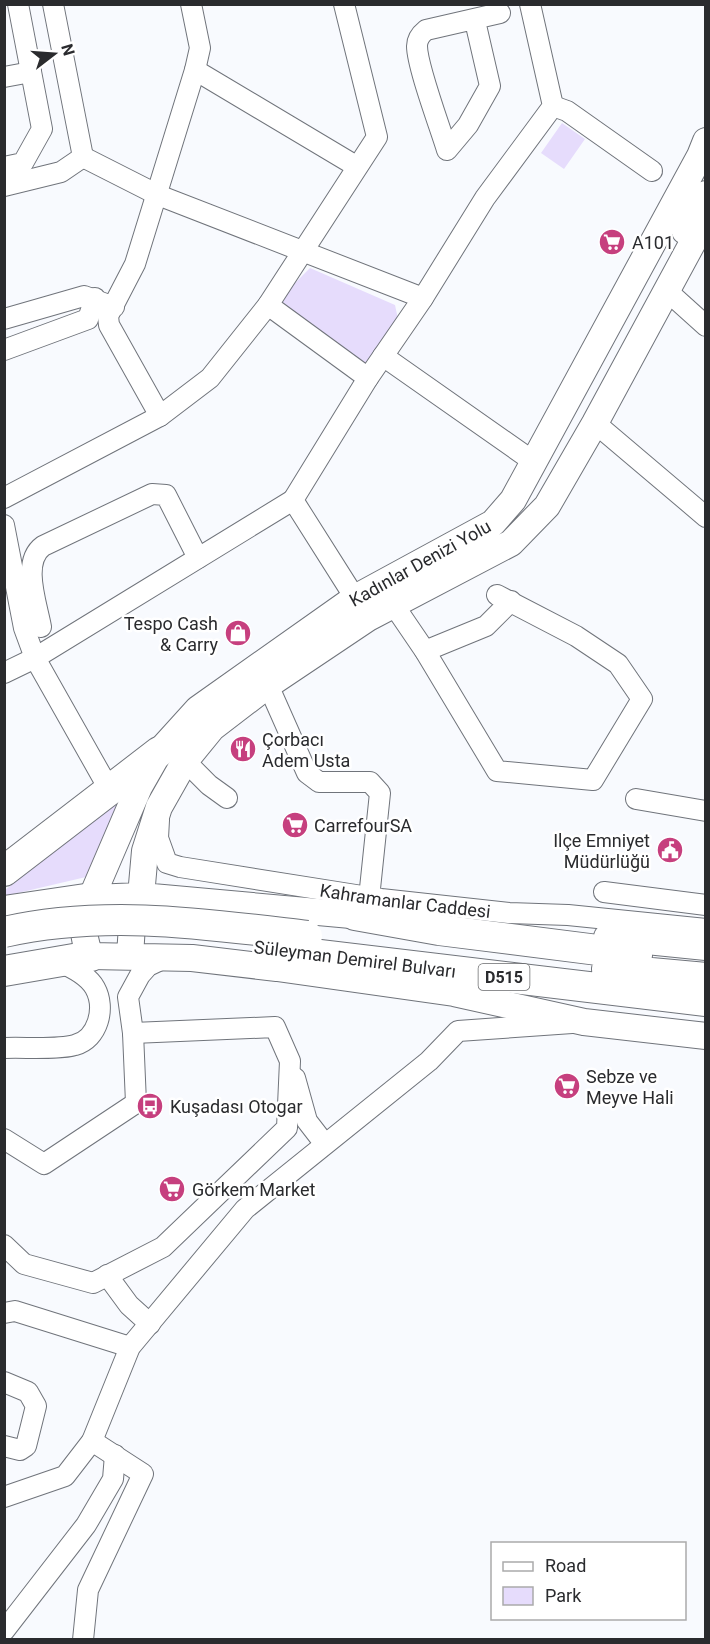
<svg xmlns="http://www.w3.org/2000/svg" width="710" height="1644" viewBox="0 0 710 1644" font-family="Roboto,sans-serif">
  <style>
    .green { fill: #e6dcfc }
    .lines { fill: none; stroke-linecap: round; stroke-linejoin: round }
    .minor-casing { stroke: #70747b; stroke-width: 22 }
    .major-casing { stroke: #70747b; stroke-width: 28 }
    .highway-casing { stroke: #70747b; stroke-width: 32 }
    .minor { stroke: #fff; stroke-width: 20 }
    .major { stroke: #fff; stroke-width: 26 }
    .highway { stroke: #fff; stroke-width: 30 }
    .highway-bridge-casing { stroke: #70747b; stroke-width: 32; stroke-linecap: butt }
    .highway-bridge { stroke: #fff; stroke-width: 30 }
    .labels { text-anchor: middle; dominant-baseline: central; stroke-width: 5; stroke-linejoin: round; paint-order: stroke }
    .shield { fill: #fff; stroke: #6a6b6d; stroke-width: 1.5 }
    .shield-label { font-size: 16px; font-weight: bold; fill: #2a2b2e }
    .poi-label { font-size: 18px; fill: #2a2b2e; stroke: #fff; text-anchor: start }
    .street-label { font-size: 18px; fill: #2a2b2e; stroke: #fff }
  </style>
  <rect width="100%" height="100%" fill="#f8fafe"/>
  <path class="green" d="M562,123l23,16 -21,30 -23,-16z
    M310,268l85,37 3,14 -34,48 -82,-58 -1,-12z
    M120,800l-34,77 -81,19v-6z"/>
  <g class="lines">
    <defs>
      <g id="minor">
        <path d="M475,21l15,65 -22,39 -21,25c-7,-23 -30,-84 -30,-104 0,-7 4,-12 9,-16l74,-17"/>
        <path d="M195,70l161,96"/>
        <path d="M4,77l27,-5"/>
        <path d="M553,106l14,5 85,60"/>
        <path d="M83,157l75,38 265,103"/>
        <path d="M4,167l19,-4 19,-34 -24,-125"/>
        <path d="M4,186l57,-14 22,-15 -30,-153"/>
        <path d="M666,290l40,36"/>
        <path d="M268,305l100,73"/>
        <path d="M4,319l80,-23 30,11"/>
        <path d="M4,350l84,-31 7,-21"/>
        <path d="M383,356l151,106"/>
        <path d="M160,416l-51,-91 -1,-9 27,-52 60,-194 5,-22 -9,-44"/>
        <path d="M595,423l111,94"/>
        <path d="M4,498l156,-82 50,-38 58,-73 109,-168 -33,-133"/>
        <path d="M4,525l20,103 11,30 74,131"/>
        <path d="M393,604l32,47 72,120 96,9 49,-81 -24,-35 -42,-28 -79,-41"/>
        <path d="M362,609l-69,-109 75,-122 55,-80 62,-100 68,-92 -23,-102"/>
        <path d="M41,627c-4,-23 -20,-65 2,-81l109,-52 14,1 32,63"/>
        <path d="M425,651l61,-25 25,-25"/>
        <path d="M4,673l31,-15 258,-158"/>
        <path d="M268,685l39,88 12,9h51l10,11 -11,105"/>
        <path d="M185,761l24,24 18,13"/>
        <path d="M636,799l70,12"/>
        <path id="s1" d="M159,820l-1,18 9,25 13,4 201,32 128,14 59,2 138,14"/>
        <path d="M604,892l102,13"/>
        <path d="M4,1048c19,-1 55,2 71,-3 23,-6 31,-37 20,-57 -7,-13 -26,-22 -38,-27"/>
        <path d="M295,1078l12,43 17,22"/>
        <path d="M4,1139l40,25 92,-61 -3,-70 -5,-36 12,-22 8,-9 19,-9"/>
        <path d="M4,1245l20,19 69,19 70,-36 124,-119 3,-67 -15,-34 -142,6"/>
        <path d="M107,1275l22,30 21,19"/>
        <path d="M4,1313l11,-2 115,36"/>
        <path d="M4,1382l24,10 8,14 -10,40 -6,4 -16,-4"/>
        <path d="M4,1497l61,-21 27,-35 38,-94 115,-138 184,-148 29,-30 114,-8"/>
        <path d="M4,1631l82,-106 27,-46 2,-24"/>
        <path d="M83,1640l5,-50 55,-116 -51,-33"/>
      </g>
      <path id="major" d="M706,141l-6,15 -187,344 -20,23 -138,75 -157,111 -39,43 -20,35 -55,128c-1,15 0,27 7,41l101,2 85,10 177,25 130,29 122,14
        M685,231l21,-37
        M92,898l49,-2 232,21
        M607,937l99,10
        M130,956l2,-31 9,-29 4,-45 14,-44 26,-46 27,-33 56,-43 100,-67 143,-75 36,-37 48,-83 111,-205"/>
      <path id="highway" d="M4,871l155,-119
        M4,911l88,-13
        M355,915l84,15 198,25
        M303,953l403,48
        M607,969l99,9
        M4,971l87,-15"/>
    </defs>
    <use href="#minor" class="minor-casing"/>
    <use href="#major" class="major-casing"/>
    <use href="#highway" class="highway-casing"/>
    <use href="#minor" class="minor"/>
    <use href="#major" class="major"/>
    <use href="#highway" class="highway"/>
    <defs>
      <path id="highway-bridge" d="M4,932c102,-23 202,-8 303,4"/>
    </defs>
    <use href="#highway-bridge" class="highway-bridge-casing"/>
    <use href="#highway-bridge" class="highway-bridge"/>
  </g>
  <defs>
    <symbol id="supermarket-disc" viewBox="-11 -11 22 22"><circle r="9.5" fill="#c63f7e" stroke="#fff"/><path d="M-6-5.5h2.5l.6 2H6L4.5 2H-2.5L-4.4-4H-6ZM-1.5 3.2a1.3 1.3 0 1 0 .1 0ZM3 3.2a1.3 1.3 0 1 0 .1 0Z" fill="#fff"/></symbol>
    <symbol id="shop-disc" viewBox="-11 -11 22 22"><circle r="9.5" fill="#c63f7e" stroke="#fff"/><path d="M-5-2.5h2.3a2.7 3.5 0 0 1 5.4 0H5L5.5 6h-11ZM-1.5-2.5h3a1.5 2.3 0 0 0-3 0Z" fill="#fff"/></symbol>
    <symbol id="restaurant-disc" viewBox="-11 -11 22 22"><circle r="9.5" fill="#c63f7e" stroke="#fff"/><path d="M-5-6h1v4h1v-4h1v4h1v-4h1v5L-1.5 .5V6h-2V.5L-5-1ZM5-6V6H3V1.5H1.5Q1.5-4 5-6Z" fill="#fff"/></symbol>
    <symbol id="civic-disc" viewBox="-11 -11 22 22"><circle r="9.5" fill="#c63f7e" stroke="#fff"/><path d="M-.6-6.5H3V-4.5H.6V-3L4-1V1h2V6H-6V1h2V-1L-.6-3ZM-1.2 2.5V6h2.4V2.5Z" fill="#fff"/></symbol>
    <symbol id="bus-disc" viewBox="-11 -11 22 22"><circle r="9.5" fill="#c63f7e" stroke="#fff"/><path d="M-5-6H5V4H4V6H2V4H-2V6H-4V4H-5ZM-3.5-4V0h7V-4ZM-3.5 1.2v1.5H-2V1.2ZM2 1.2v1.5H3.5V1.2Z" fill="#fff"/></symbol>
  </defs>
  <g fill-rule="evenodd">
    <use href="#supermarket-disc" x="597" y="227" width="30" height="30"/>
    <use href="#shop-disc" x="223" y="618" width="30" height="30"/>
    <use href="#restaurant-disc" x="228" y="734" width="30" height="30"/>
    <use href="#supermarket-disc" x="280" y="810" width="30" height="30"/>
    <use href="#civic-disc" x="655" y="835" width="30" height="30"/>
    <use href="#supermarket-disc" x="552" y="1071" width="30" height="30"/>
    <use href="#bus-disc" x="135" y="1091" width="30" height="30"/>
    <use href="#supermarket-disc" x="157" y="1174" width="30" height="30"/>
  </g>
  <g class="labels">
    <rect class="shield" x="478.5" y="964" width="51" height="26" rx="4.5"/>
    <g class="shield-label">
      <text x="504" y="977">D515</text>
    </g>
    <g class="poi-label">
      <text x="632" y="242">A101</text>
      <text x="218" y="623" text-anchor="end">Tespo Cash<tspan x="218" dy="21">&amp; Carry</tspan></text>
      <text x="262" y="739">Çorbacı<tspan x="262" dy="21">Adem Usta</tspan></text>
      <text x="314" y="825">CarrefourSA</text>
      <text x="650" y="840" text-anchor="end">Ilçe Emniyet<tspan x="650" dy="21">Müdürlüğü</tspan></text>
      <text x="586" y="1076">Sebze ve<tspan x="586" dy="21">Meyve Hali</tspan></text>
      <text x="170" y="1106">Kuşadası Otogar</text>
      <text x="192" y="1189">Görkem Market</text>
    </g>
    <g class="street-label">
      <text transform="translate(420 563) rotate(-29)">Kadınlar Denizi Yolu</text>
      <text stroke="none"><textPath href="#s1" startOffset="286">Kahramanlar Caddesi</textPath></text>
      <text transform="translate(355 959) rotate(7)">Süleyman Demirel Bulvarı</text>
    </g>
  </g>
  <rect width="710" height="1644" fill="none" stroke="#2a2b2e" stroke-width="12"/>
  <rect x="491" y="1542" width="195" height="78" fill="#ffffff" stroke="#aaaaab" stroke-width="1.5"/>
  <rect x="503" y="1562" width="30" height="9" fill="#ffffff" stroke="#aaaaab" stroke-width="1.5"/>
  <text x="545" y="1572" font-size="18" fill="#2a2b2e">Road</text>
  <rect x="503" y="1587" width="30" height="18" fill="#e6dcfc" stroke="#aaaaab" stroke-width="1.5"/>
  <text x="545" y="1602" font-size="18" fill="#2a2b2e">Park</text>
  <g transform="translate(54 54) rotate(73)" stroke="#ffffff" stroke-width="4.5" paint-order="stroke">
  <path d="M0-4.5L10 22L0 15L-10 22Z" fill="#2a2b2e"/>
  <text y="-9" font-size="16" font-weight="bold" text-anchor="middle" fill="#2a2b2e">N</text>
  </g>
</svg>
